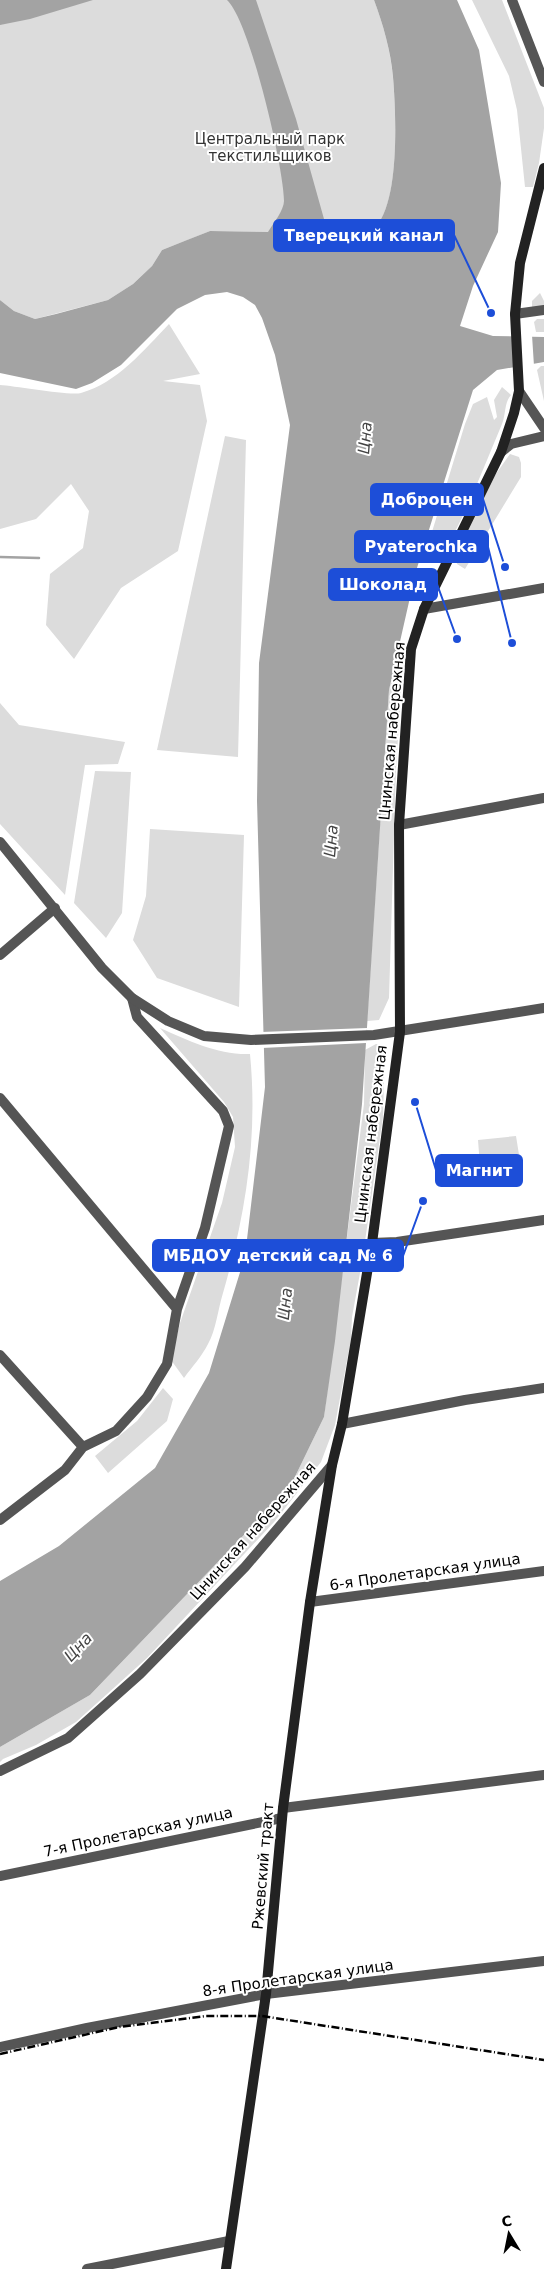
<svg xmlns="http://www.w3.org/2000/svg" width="544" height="2269" viewBox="0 0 544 2269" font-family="'DejaVu Sans',sans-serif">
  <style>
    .green { fill: #dcdcdc }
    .water { fill: #a3a3a3 }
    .pier { fill: #fff }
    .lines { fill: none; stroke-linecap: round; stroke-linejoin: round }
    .stream { stroke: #a3a3a3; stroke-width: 2.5 }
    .minor { stroke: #555; stroke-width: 10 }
    .tertiary { stroke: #555; stroke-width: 10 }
    .secondary { stroke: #222; stroke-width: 10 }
    .rail { stroke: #000; stroke-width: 2.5; stroke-dasharray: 8 2.5 1 2.5; stroke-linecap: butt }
    .labels { text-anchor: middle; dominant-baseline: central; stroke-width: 4; stroke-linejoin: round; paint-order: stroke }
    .park-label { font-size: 15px; fill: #333; stroke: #fff }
    .street-label { font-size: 15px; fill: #000; stroke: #fff }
    .water-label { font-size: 16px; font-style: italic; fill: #444; stroke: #fff }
    .leader { fill: none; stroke: #1d4ed8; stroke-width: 2 }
    .callout-dot { fill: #1d4ed8; stroke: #fff; stroke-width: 2 }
    .callout { fill: #1d4ed8; stroke: #1d4ed8; stroke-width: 2 }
    .callout-label { font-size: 16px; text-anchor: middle; font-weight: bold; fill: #fff }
  </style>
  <rect width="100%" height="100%" fill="#fff"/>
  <path class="green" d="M0,0h374c9,24 17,52 19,78 3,34 7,123 -17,148 -3,4 -9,6 -13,9l-42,-8 -53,5 -58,-1 -48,19 -10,16 -19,18 -25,16 -73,19 -21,-8 -14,-11z
    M472,0h30l42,108v20l-5,35 -6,24h-8l-8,-77 -8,-34z
    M540,293l4,8v9l-12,-3v-6z
    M537,319h7v13h-8l-2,-10z
    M169,324l31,50 -37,7 37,4 7,36 -29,130 -57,37 -47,71 -28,-34 4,-51 33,-26 6,-37 -18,-27 -35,35 -36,10v-144c15,1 70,11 81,8 36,-10 63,-43 88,-69z
    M541,366h3v35l-7,-31z
    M502,387l9,8c-7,8 -5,19 -9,29 -20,47 -37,94 -64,138l-13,-1 -1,-3 41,-134 8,-20 14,-7 7,23 3,-3 -3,-17z
    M225,436l21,4 -8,317 -81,-7z
    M510,454l9,3 2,6v14l-56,92 -8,-5 -3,-10 39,-76z
    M393,673l9,3 -6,93 -7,229 -10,22 -12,1 22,-331z
    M0,703l19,22 106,17 -7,22 -33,1 -20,130 -65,-71z
    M95,771l36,1 -9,141 -16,25 -32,-35z
    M150,829l94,6 -5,172 -82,-29 -24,-38 13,-44z
    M160,1028c29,13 58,27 90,26 8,83 -4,159 -27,239 -5,16 -7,37 -15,51 -6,12 -16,23 -24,34l-13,-18 9,-37 42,-120 13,-56 -2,-30 -9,-15z
    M376,1044l9,2 -2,71 -21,145 -10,55 -1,22 -16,86 -14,37 -46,59 -128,137 -71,64 -40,23 -33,14 -3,3v-15l90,-52 200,-208 34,-70 40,-313 1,-54z
    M516,1136l4,25 -40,5 -2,-26z
    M163,1388l10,11 -6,22 -59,52 -13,-17 42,-35z"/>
  <path class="water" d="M0,0h93l-63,19 -30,6z
    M227,0h29l40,119 28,100 11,11 28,5c4,-3 10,-5 13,-9 24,-26 20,-114 17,-149 -2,-25 -10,-53 -19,-77h83l22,50 22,133 -3,49 -25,54 -13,40 33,10 51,1v25l-47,8 -24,20 -57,181 -27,119 -27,414 -27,237 -11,76 -34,70 -200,208 -90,52v-166l59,-35 96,-78 54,-95 36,-117 20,-169 -8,-286 2,-138 31,-238 -15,-70 -13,-37 -7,-13 -12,-8 -16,-5 -22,3 -28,14 -56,56 -29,18 -16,6 -76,-16v-73l14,11 21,8 21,-5 52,-14 25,-16 19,-18 10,-16 25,-10 23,-9 58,1c5,-8 16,-22 16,-31 0,-33 -34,-180 -57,-201z"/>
  <path class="pier" d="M515,335h17l2,31 -18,4z
    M367,1028l-1,15 -104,5 -1,-16z"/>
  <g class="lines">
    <path class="stream" d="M0,557l39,1"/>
    <path class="minor" d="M515,314l29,-4
      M519,391l25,37
      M501,452l10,-8 33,-8
      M424,609l120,-21
      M399,825l145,-27
      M0,955l55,-47
      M0,1098l177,211
      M0,1355l83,92
      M342,1424l123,-24 79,-12
      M0,1520l65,-50 18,-23 33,-16 31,-34 20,-33 10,-55 28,-81 24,-102 -6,-15 -86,-94 -5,-19
      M310,1602l234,-31
      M0,1771l68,-33 72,-64 105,-107 87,-102
      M283,1808l261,-33
      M0,1876l282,-58
      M0,2047l87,-19 179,-34 278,-33
      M87,2269l142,-28"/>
    <path class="tertiary" d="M512,0l32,82
      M0,842l102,126 30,30 36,23 36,15 47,4 123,-5 170,-27
      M372,1243l25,-1 147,-22"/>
    <path class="secondary" d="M226,2269l40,-275 17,-186 27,-206 22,-137 10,-41 30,-181 28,-211 -1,-207 12,-176 13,-40 77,-157 13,-39 5,-22 -4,-77 5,-51 24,-95"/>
    <path class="rail" d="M0,2054l119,-27 87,-11h56l282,44"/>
  </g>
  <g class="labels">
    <g class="park-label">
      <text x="270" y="139">Центральный парк<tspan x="270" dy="17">текстильщиков</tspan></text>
    </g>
    <g class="street-label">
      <text transform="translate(392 731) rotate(-85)">Цнинская набережная</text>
      <text transform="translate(371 1134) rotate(-83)">Цнинская набережная</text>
      <text transform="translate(253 1531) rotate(-48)">Цнинская набережная</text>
      <text transform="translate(425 1572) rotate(-8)">6-я Пролетарская улица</text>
      <text transform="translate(138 1832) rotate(-12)">7-я Пролетарская улица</text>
      <text transform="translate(263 1866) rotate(-85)">Ржевский тракт</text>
      <text transform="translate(298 1978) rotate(-8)">8-я Пролетарская улица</text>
    </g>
    <g class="water-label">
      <text transform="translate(365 438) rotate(-85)">Цна</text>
      <text transform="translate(331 841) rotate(-85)">Цна</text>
      <text transform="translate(285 1304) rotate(-84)">Цна</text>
      <text transform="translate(78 1647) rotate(-47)">Цна</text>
    </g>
  </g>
  <path class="leader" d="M491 313L454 235M505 567L483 499M512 643L488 547M457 639L437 584M415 1102L436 1170M423 1201L403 1256"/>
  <g class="callout-dot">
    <circle cx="491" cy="313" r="5"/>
    <circle cx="505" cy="567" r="5"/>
    <circle cx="512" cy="643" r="5"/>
    <circle cx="457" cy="639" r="5"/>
    <circle cx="415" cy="1102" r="5"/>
    <circle cx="423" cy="1201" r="5"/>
  </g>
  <g class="callout">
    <rect x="274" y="220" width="180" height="31" rx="5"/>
    <rect x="371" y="484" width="112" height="31" rx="5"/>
    <rect x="355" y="531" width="133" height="31" rx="5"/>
    <rect x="329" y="569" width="108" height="31" rx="5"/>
    <rect x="436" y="1155" width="86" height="31" rx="5"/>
    <rect x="153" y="1240" width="250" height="31" rx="5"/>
  </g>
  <g class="callout-label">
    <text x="364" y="241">Тверецкий канал</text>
    <text x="427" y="505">Доброцен</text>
    <text x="421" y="552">Pyaterochka</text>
    <text x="383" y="590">Шоколад</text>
    <text x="479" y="1176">Магнит</text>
    <text x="278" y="1261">МБДОУ детский сад № 6</text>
  </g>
  <g transform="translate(509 2234) rotate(350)" stroke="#ffffff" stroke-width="4" paint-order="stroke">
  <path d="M0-4L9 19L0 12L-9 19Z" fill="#000000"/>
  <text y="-8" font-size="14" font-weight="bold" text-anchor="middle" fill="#000000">С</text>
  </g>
</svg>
